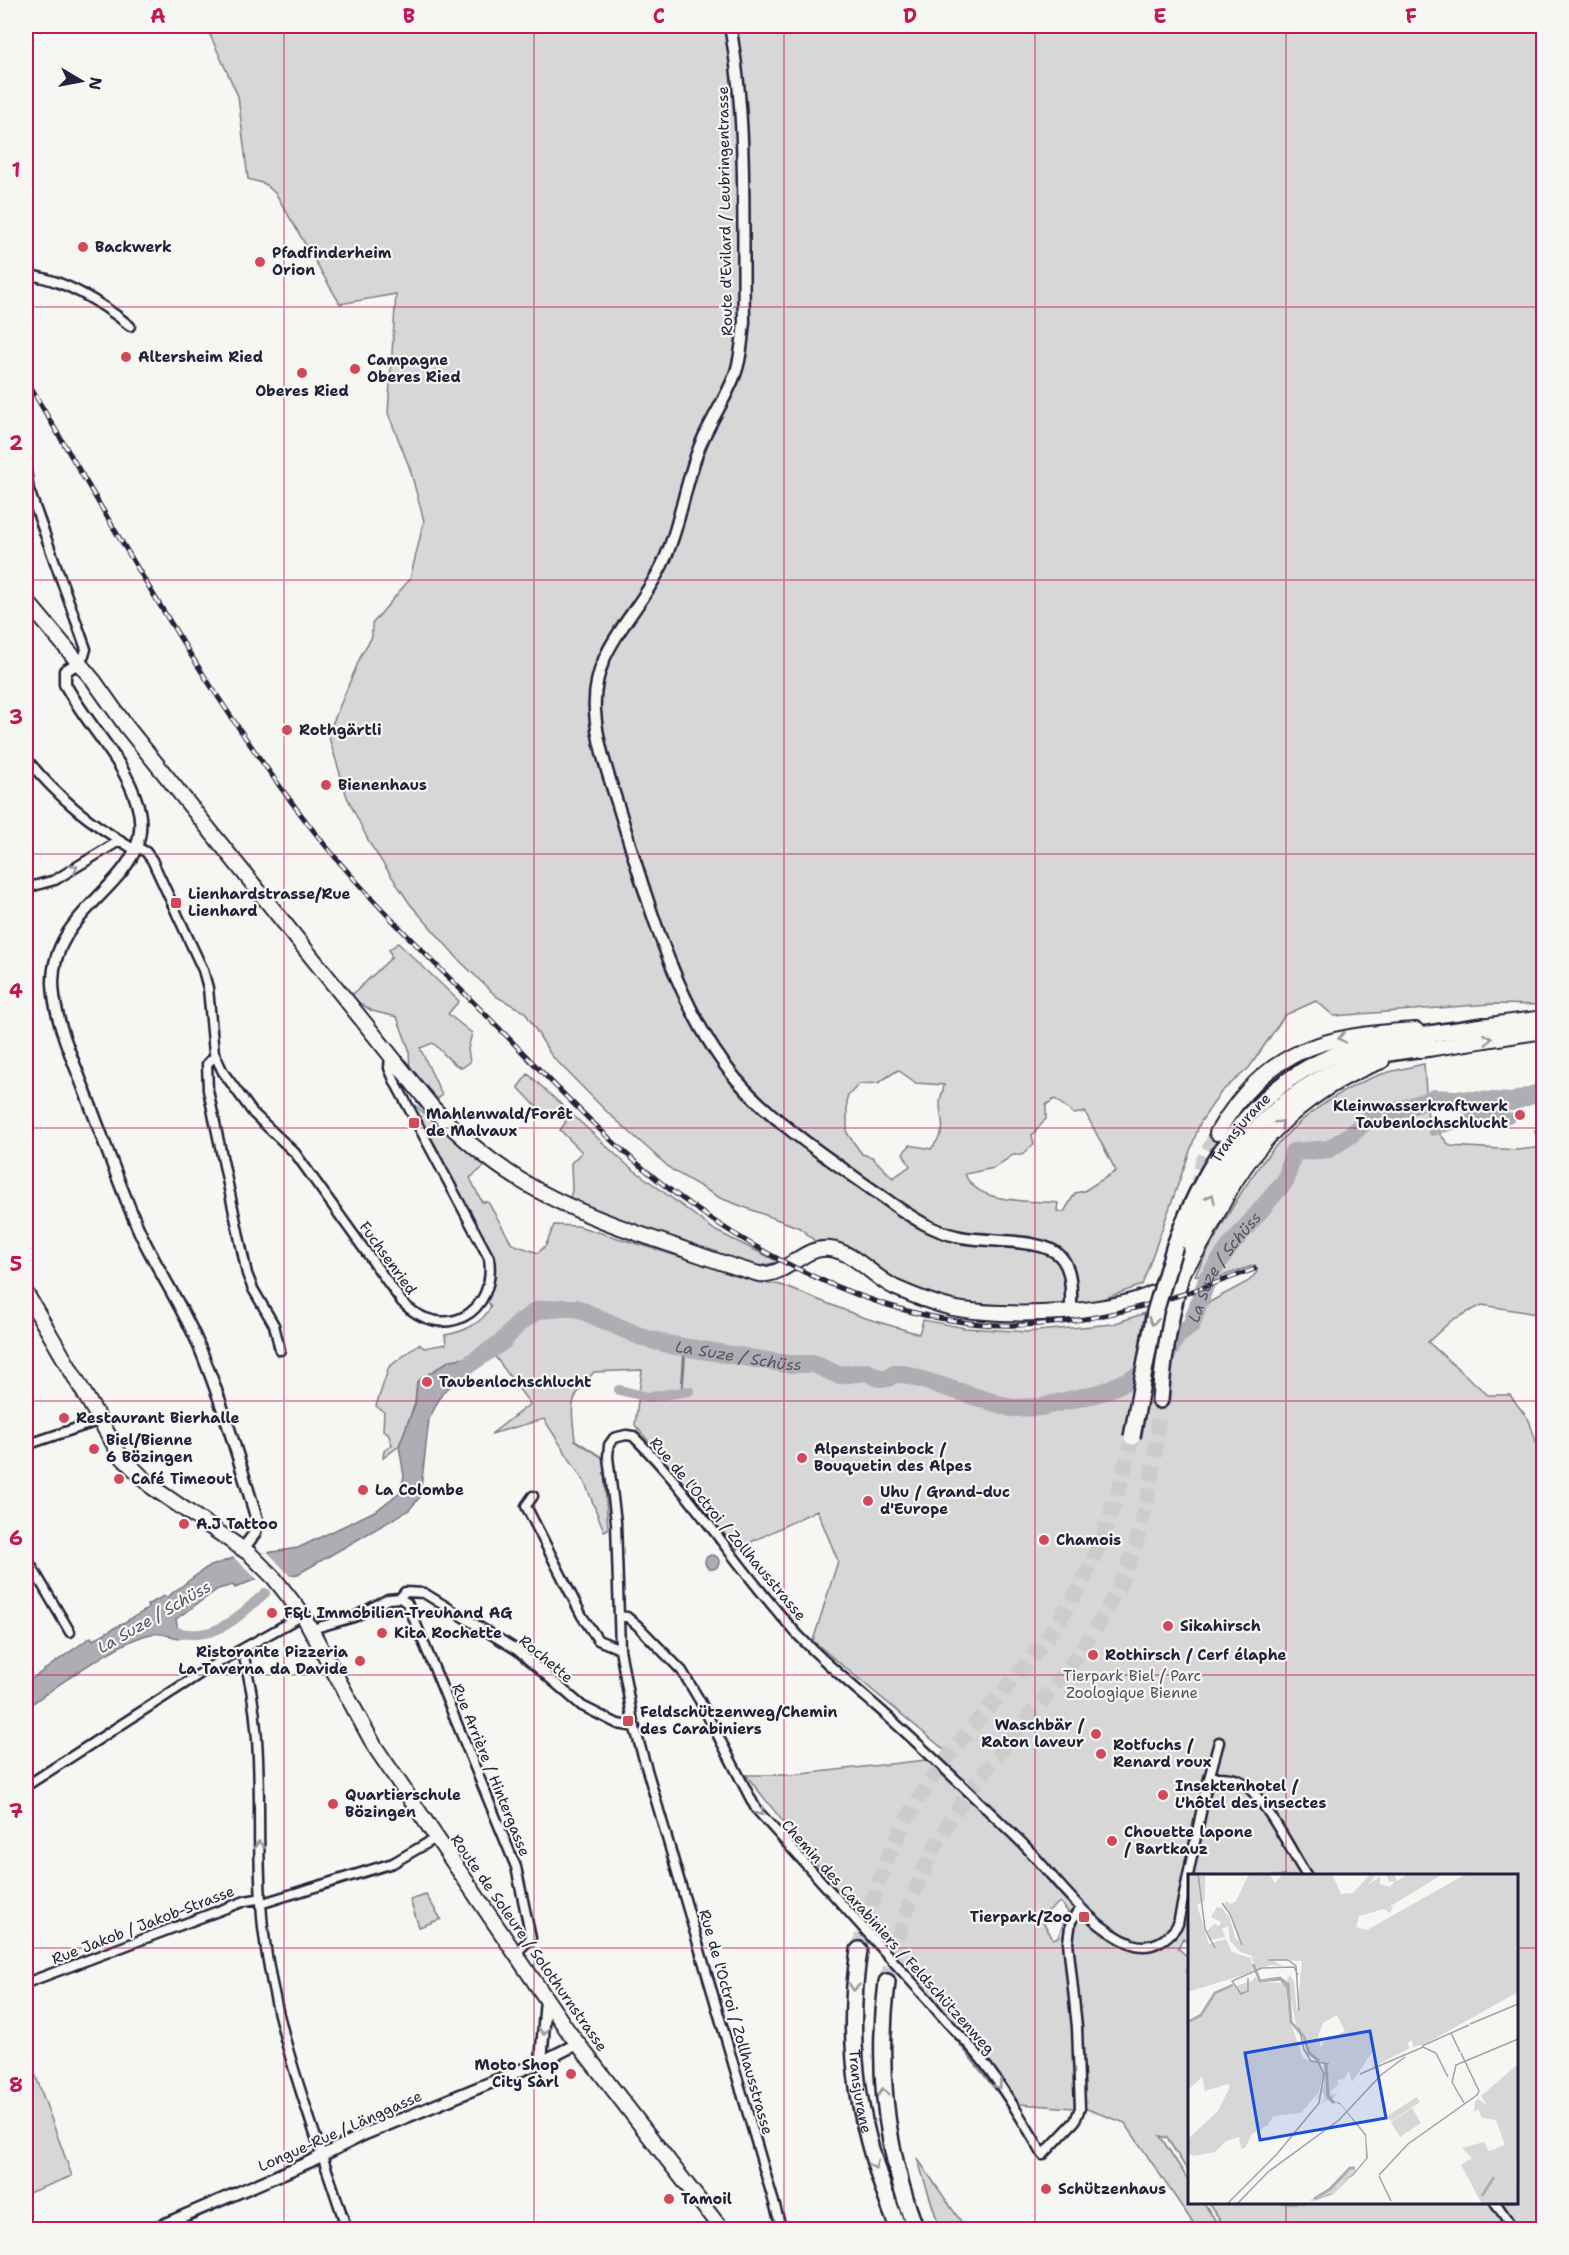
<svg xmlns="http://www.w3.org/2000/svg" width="1569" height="2255" viewBox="0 0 1569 2255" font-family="'Shantell Sans',sans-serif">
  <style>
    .green { fill: #d7d7d7; stroke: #7c7c89; stroke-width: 1.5; fill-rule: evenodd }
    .water { fill: #adadb3; stroke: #757583; stroke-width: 1.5 }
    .pier { fill: #f6f6f2 }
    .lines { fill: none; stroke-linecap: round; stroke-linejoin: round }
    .stream { stroke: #757583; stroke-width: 3 }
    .canal { stroke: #adadb3; stroke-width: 10 }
    .river { stroke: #adadb3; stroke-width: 18 }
    .primary-tunnel { stroke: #cccccd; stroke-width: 14; stroke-dasharray: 14 7; stroke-linecap: butt }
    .motorway-tunnel { stroke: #cccccd; stroke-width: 15; stroke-dasharray: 15 8; stroke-linecap: butt }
    .minor-casing { stroke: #22223b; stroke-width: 13 }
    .tertiary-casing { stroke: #22223b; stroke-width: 15 }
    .primary-casing { stroke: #22223b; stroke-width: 18 }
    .motorway-casing { stroke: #22223b; stroke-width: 20 }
    .minor { stroke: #f6f6f2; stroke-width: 8 }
    .tertiary { stroke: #f6f6f2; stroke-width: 10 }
    .primary { stroke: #f6f6f2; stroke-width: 14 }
    .motorway { stroke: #f6f6f2; stroke-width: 15 }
    .rail-casing { stroke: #22223b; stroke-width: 5 }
    .rail { stroke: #f6f6f2; stroke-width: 3; stroke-dasharray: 9; stroke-linecap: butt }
    .motorway-bridge-casing { stroke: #22223b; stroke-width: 20; stroke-linecap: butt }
    .motorway-bridge { stroke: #f6f6f2; stroke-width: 15 }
    .oneway { stroke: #9797a0 }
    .grid { fill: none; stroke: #c2185b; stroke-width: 1.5; stroke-opacity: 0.55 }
    .poi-dot { fill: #d1495b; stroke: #f6f6f2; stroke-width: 2 }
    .labels { text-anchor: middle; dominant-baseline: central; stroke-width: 4.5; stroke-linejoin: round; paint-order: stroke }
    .street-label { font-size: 15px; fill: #22223b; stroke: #f6f6f2 }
    .poi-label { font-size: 15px; font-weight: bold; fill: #22223b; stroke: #f6f6f2; text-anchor: start }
    .park-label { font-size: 15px; fill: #4f4f62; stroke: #f6f6f2 }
    .water-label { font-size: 16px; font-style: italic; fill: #535365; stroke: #f6f6f2 }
    .inset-river { fill: none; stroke: #adadb3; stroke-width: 3 }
    .inset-road { fill: none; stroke: #a1a1a9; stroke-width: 1.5 }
    .view { fill: #1d4ed8; fill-opacity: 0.15; stroke: #1d4ed8; stroke-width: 3 }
    .inset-edge { fill: none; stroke: #22223b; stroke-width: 3 }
    .neatline { fill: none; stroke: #c2185b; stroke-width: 2 }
    .grid-label { font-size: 20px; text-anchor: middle; font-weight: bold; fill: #c2185b }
  </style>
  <rect width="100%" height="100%" fill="#f6f6f2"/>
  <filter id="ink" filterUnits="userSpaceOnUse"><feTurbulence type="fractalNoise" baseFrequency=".0167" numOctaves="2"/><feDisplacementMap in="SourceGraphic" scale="12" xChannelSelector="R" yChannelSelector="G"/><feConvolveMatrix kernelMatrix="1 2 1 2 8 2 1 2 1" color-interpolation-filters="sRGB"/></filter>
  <g filter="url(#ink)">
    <path class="green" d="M206,26h1337v979l-53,-1 -156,12 -18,-15 -31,14 -36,53 -28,24 -21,31 -58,162 -71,25 -119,-2 -129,-60 -23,-20 -80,-30 -48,-28 -67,-60 -54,-55 -26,-43 -28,-15 -37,-36 -50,-57 -40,-60 -23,-47 -19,-63 34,-81 10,-16v-13l38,-45 14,-58 -14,-52 -22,-56 8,-119 -56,10 -64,-110 -11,-10 -17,-5 -10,-83zM898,1070l18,13 28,2c-1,6 -4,13 -4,19 1,24 9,22 -9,45l-21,-4 -7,8 7,13 -17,12 -21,-21 -10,-3 -15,-21v-36l12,-13 19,-1zM1055,1099l19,15 11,-2 31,59 -32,20 -9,2 -11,19 -7,-1 1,-8c-29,-3 -81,2 -93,-29l29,-6 19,-13h9l12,-11 -2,-9 14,-16v-14z
      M398,943l61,58 -11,13 24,19 -4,16 2,13 -8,6c-12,-4 -19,-17 -29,-25l-13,5 22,47 -4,4 -28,-27 -1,-23 -12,-32 -25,-6 -22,-14 42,-40 -3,-7z
      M1424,1064l4,56 22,26 68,4 25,-3v168l-61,-10 -30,15 -24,22 60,53h22l19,25 14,43v766h-317l-18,-26 308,-1v-326h-326l-1,67 -6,-5 -5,10 11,10v6l-4,7 5,5 -1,197 -22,-35 -7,-2 29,45 1,21 14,1 17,26h-24l-72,-106 -38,-14 -81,-6 -260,-328h46l161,-18 -140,-116 25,-80 -21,-51 -80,39 -102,-124 7,-55 -48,2c-26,28 -23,32 -19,68l28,18 5,71 -4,2 -19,-48 -41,-64 -53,15 39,-30 -36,-49 -44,5 -33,22 -2,22 -16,42 -16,12 1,-7 8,-6 -4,-12 -5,-3 1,-18 -8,-6 13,-39 30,-23 5,4 22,-4 -1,-9c19,-3 38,-12 46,-29l-4,-5 9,-25 -57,-125 -31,-52 77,67 -15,12 12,24h6l24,42 26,9 8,-8 8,-20 24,1 185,56 18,3 81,32 57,17 4,-14 42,8 62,4 86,-8 32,-11 -5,27 34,-11 34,-26 41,-22 8,-9 -2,-7 -41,14 -19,-4c47,-87 80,-156 176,-197 16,-7 36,-10 53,-14zM1060,1902l8,10 -10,25 -5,2 -13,-22z
      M528,1074l98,90 90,67 63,31 -26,5 -149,-52 -34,-17 2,-7 -1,-28 11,-11 -22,-22 6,-8 -13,-11 -7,6 -28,-30z
      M426,1895l15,24 -22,8 -9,-27z
      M26,2049l46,127 -46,18z
      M917,2158l7,10 42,61h-26z
      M1118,2220l2,9h-26l-1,-5z"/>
    <path class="water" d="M494,1355l-51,37 -14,27 -9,78 -11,13 -111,64 -42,5 -21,9 -2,-3 -15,4 -42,30 3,19c-8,-1 -20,-6 -28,-4 -31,6 -97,54 -125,74v-25l65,-46 2,3 55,-31 -1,-4 17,-9 3,1 39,-29 27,-10 65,-10 79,-38 23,-18 4,-16 -5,-30 16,-42 2,-22 33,-22z
      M705 1562a7 7 0 1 1 14 0a7 7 0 1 1-14 0Z"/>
    <path class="pier" d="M268,1552l22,24 -32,4 -25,-23z"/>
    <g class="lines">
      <path class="stream" d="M682,1391l3,-44"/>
      <path class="canal" d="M1453,1099l25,18
        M1488,1114l23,4
        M1433,1131l55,-17 24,-12
        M1539,1132l5,-1
        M619,1390l29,7 41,-6
        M166,1628c43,19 69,-8 99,-35"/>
      <path class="river" id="s1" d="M459,1371l43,-29 17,-19 19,-13 23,-2h15l68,30 27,7 116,19h27l24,11 29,-3 12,6h9l6,-4h10l107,34 30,-1 62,-15 32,-15 31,-20 11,-21 14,-10 17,-49 23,-32 55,-65 7,-28 36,-3 23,-15 25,-23h20l37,-13 78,4 32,-11"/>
      <path class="primary-tunnel" d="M1196,1190l6,-28 15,-29"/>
      <path class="motorway-tunnel" d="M859,1950c14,-60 35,-116 70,-167 41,-62 99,-111 138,-175 33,-52 50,-109 65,-169
        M887,1982c13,-59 34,-116 67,-168 49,-75 117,-135 159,-216 32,-61 42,-130 47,-198"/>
      <defs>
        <path id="minor" d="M26,275c36,3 76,28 104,51
          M26,470l3,20 57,159 -2,7 -6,7
          M26,758c33,41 64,65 109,92
          M137,847l9,5 6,8 51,110 5,18 6,65 9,19 30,41 42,40 107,149c40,41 95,13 87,-44l-94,-176 -6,-14 1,-13
          M26,888l29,-8 64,-39
          M215,1056l-8,8 1,26 39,184 6,15 21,36 6,25
          M26,1445l72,-24
          M533,1496l-7,10 56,110 16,24 22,9
          M26,1557l44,75
          M400,1598l7,5 4,9 105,255 15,71 -15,15
          M619,1616l8,1 10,8 45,46 18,30 56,108 174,193c14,19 32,34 47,52 25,31 46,66 66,101l32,-34 5,-13 -3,-81 -9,-85 3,-21 10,-13
          M312,1629l42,-12 34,-18 12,-1 5,-6 19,1 93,57 65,56 36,18 17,3
          M242,1650c27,94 11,182 21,277 12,106 51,201 84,303
          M1210,1777c9,0 19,-1 28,3 23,10 54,73 69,96
          M26,1786l186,-120 91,-51
          M263,1903l130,-40 43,-25
          M26,1983l219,-82 12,-2 6,4
          M1495,2202l19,28
          M782,2230l-149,-508 -13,-73 -4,-127 -8,-65 1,-12 5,-7 12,-3 7,1c62,61 107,137 166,200 24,25 50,47 77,70 49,43 96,89 143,134 33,32 68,87 113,104 19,7 37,-5 46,-20l27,-131 14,-51"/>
        <path id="tertiary" d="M730,26c18,97 12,197 14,296 -2,17 -3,39 -10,55 -10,26 -27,48 -36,74 -14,37 -19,79 -36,114 -25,52 -71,84 -67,146 2,35 16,71 26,104 25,83 58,198 115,264 42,49 106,88 158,126 19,13 39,26 62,31 26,7 86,1 104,20 13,14 11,36 11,54
          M78,663l-13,8v13c21,40 59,75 72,119 24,78 -85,98 -84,180 1,36 18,72 31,106 18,46 34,93 54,139 17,38 41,73 58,111 25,58 43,121 61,181l-2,13 -12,16
          M541,2062l5,-63
          M151,2230l158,-68 56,-28 176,-72 36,-18"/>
        <path id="primary" d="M26,600l68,81 32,45 306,381c72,77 142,106 240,138 28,10 57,21 87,29 28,3 44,-29 71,-25 25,3 44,29 66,39 18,8 36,15 56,20 50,10 172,8 214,-22
          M1474,1027l70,-9
          M1421,1050l123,-19
          M1217,1133c49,-84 107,-98 199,-103
          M1186,1267c21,-26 32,-59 50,-87 34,-55 86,-97 146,-119
          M26,1293l94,162 32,32 98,67 24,24 29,37 72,132 193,284 154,199"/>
        <g id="motorway">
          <path id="s2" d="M1175,1245c32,-87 84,-169 178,-196 42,-12 87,-16 131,-23"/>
          <path d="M1160,1400c11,-140 60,-297 209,-342 21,-7 42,-8 63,-11"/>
          <path id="s3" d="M859,1950c-15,101 1,186 40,280"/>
          <path d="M887,1982c-11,86 -2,167 29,248"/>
        </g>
      </defs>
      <use href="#minor" class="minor-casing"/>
      <use href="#tertiary" class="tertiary-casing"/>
      <use href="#primary" class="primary-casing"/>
      <use href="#motorway" class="motorway-casing"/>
      <use href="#minor" class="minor"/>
      <use href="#tertiary" class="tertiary"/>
      <use href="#primary" class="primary"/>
      <use href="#motorway" class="motorway"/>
      <defs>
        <path id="rail" d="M26,380c90,150 175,306 283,445 51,66 112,124 171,184 47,47 92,96 142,141 93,83 223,158 348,173 101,11 191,-20 285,-54"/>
      </defs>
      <use href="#rail" class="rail-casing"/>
      <use href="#rail" class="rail"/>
      <defs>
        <path id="motorway-bridge" d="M1132,1437l23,-125 20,-67"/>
      </defs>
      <use href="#motorway-bridge" class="motorway-bridge-casing"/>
      <use href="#motorway-bridge" class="motorway-bridge"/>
    </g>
    <defs><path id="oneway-chevron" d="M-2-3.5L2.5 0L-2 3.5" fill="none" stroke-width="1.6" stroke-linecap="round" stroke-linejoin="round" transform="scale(1.5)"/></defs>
    <g class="oneway">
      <use href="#oneway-chevron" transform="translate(74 868) rotate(-31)"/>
      <use href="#oneway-chevron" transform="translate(1342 1038) rotate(168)"/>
      <use href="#oneway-chevron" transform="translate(1488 1039) rotate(-8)"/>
      <use href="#oneway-chevron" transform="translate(1280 1124) rotate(-45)"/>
      <use href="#oneway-chevron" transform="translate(1211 1198) rotate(-65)"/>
      <use href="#oneway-chevron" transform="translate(1153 1321) rotate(102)"/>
      <use href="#oneway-chevron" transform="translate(760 1812) rotate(52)"/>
      <use href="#oneway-chevron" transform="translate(259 1845) rotate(-93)"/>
      <use href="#oneway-chevron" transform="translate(854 1987) rotate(96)"/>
      <use href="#oneway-chevron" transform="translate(544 2031) rotate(89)"/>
      <use href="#oneway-chevron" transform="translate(998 2085) rotate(55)"/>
      <use href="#oneway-chevron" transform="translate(883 2092) rotate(-95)"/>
      <use href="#oneway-chevron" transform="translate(874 2165) rotate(71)"/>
    </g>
  </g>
  <path class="grid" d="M284,26v2204M534,26v2204M784,26v2204M1035,26v2204M1286,26v1850M26,307h1518M26,580h1518M26,854h1518M26,1128h1518M26,1401h1518M26,1675h1518M26,1948h1164M1516,1948h28M1286,2202v28"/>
  <g class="poi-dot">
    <circle cx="83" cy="247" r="6"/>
    <circle cx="260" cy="262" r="6"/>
    <circle cx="126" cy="357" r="6"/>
    <circle cx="355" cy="369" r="6"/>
    <circle cx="302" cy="373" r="6"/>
    <circle cx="287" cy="730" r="6"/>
    <circle cx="326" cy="785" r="6"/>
    <rect x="170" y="897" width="12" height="12" rx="3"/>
    <circle cx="1520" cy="1115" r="6"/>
    <rect x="408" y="1117" width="12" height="12" rx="3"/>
    <circle cx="427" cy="1382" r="6"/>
    <circle cx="64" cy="1418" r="6"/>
    <circle cx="94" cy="1449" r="6"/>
    <circle cx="802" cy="1458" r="6"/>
    <circle cx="119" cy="1479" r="6"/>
    <circle cx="363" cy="1490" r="6"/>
    <circle cx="868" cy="1501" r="6"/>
    <circle cx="184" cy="1524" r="6"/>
    <circle cx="1044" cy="1540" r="6"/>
    <circle cx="272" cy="1613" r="6"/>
    <circle cx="1168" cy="1626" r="6"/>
    <circle cx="382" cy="1633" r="6"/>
    <circle cx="1093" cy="1655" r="6"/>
    <circle cx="360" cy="1661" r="6"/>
    <rect x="622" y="1715" width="12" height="12" rx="3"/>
    <circle cx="1096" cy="1734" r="6"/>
    <circle cx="1101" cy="1754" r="6"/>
    <circle cx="1163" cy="1795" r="6"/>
    <circle cx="333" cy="1804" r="6"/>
    <circle cx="1112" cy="1841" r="6"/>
    <rect x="1078" y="1911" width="12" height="12" rx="3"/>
    <circle cx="571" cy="2074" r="6"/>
    <circle cx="1046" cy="2189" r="6"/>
    <circle cx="669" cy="2199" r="6"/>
  </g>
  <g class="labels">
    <g class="street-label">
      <text transform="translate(725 211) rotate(-91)">Route d'Evilard / Leubringentrasse</text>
      <text stroke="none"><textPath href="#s2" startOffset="135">Transjurane</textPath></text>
      <text transform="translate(388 1258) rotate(54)">Fuchsenried</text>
      <text transform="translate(728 1529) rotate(50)">Rue de l'Octroi / Zollhausstrasse</text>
      <text transform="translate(546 1659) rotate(40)">Rochette</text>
      <text transform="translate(491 1770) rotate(68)">Rue Arrière / Hintergasse</text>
      <text transform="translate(143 1925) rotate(-21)">Rue Jakob / Jakob-Strasse</text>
      <text transform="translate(888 1937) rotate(48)">Chemin des Carabiniers / Feldschützenweg</text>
      <text transform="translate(529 1943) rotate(55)">Route de Soleure / Solothurnstrasse</text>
      <text transform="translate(736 2022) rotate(74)">Rue de l'Octroi / Zollhausstrasse</text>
      <text stroke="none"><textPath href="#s3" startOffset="142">Transjurane</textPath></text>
      <text transform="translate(340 2131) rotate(-24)">Longue-Rue / Länggasse</text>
    </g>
    <g class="poi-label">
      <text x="95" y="247">Backwerk</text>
      <text x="272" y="253">Pfadfinderheim<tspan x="272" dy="17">Orion</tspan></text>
      <text x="138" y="357">Altersheim Ried</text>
      <text x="367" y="360">Campagne<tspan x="367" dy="17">Oberes Ried</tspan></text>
      <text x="302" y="391" text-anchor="middle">Oberes Ried</text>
      <text x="299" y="730">Rothgärtli</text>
      <text x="338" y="785">Bienenhaus</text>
      <text x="188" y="894">Lienhardstrasse/Rue<tspan x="188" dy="17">Lienhard</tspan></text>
      <text x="1508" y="1106" text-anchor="end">Kleinwasserkraftwerk<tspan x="1508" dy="17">Taubenlochschlucht</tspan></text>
      <text x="426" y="1114">Mahlenwald/Forêt<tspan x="426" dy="17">de Malvaux</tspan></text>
      <text x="439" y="1382">Taubenlochschlucht</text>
      <text x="76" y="1418">Restaurant Bierhalle</text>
      <text x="106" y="1440">Biel/Bienne<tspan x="106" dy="17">6 Bözingen</tspan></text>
      <text x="814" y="1449">Alpensteinbock /<tspan x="814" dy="17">Bouquetin des Alpes</tspan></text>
      <text x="131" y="1479">Café Timeout</text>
      <text x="375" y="1490">La Colombe</text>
      <text x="880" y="1492">Uhu / Grand-duc<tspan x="880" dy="17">d'Europe</tspan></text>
      <text x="196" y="1524">A.J Tattoo</text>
      <text x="1056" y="1540">Chamois</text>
      <text x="284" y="1613">F&amp;L Immobilien-Treuhand AG</text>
      <text x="1180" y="1626">Sikahirsch</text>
      <text x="394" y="1633">Kita Rochette</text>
      <text x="348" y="1652" text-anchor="end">Ristorante Pizzeria<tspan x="348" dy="17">La Taverna da Davide</tspan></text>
      <text x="1105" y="1655">Rothirsch / Cerf élaphe</text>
      <text x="640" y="1712">Feldschützenweg/Chemin<tspan x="640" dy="17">des Carabiniers</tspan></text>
      <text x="1084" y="1725" text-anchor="end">Waschbär /<tspan x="1084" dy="17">Raton laveur</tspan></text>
      <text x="1113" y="1745">Rotfuchs /<tspan x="1113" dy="17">Renard roux</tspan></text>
      <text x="1175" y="1786">Insektenhotel /<tspan x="1175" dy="17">L'hôtel des insectes</tspan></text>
      <text x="345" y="1795">Quartierschule<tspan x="345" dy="17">Bözingen</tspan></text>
      <text x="1124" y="1832">Chouette lapone<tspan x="1124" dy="17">/ Bartkauz</tspan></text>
      <text x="1072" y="1917" text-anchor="end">Tierpark/Zoo</text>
      <text x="559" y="2065" text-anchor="end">Moto Shop<tspan x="559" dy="17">City Sàrl</tspan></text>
      <text x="1058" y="2189">Schützenhaus</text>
      <text x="681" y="2199">Tamoil</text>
    </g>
    <g class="park-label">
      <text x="1132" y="1676">Tierpark Biel / Parc<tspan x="1132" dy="17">Zoologique Bienne</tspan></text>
    </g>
    <g class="water-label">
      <text stroke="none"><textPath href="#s1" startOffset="868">La Suze / Schüss</textPath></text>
      <text stroke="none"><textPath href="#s1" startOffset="309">La Suze / Schüss</textPath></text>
      <text transform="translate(154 1617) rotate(-30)">La Suze / Schüss</text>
    </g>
  </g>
  <g transform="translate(1188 1874)">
    <rect width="330" height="330" fill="#f6f6f2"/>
    <path d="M0,0l17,2v25l-8,4 12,39 17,-5 6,13 19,6 2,14 -65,20zM61,0h20l6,9 8,-9h53l-3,2 8,18 12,-1 17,-19h7l-9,11 12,-9v8l10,3 5,-6 -6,1 -3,-8h8l3,7 12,-7h34l-57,35 7,-3 -3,7 -6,-4 -25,7 -3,11 11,3 99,-56h52v118l-93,52 -12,3 -1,-7 -5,3 3,5 -39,20 6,-8 -5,-8 -20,30 -3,-11 -5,8 -7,1 2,4 -9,8 3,3 6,-3 -8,8 7,5 -12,-5 -9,7 8,-8 -2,-7 -8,9 9,-15 -1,-23 -17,-12 3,-6 -13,-20 -9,-46 3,-4 4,7 3,30 5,-51 -30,-1 11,6 -13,-1 -15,6 -3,-15 -12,-4 -10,-11 -2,-15 -6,3 3,8 -15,3 -4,-8 8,-8 5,2 2,-4 -10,-5 6,-10 5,1 5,7 -2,8 3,-10 7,24 4,5 -8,-28 -7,-9 2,-4 5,3 5,-3zM149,141l8,16 -21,11 -3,6 -3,-11 5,-14zM67,103l5,5 24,1 4,4 3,37 12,34 18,6 3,9 -5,19 -18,21 -28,3 -5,9 -16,9 -7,14 -4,1 -2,-12 -13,4 -11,11 -21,4 -6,-3v-14l30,-28 12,-24 -2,-3 -23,7 -3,-14 -14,13v-69l11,-5 20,-25 33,-10zM330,190v140h-36l-21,-39 11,-7 -10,-10 22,-6 5,9 16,-6 -9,-25 -14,-2 -4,-9 -4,3 1,-10 3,-3 9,6 -6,-9zM229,223l3,5 -29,19 -4,-5zM224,234l9,15 -21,14 -9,-15zM162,294l8,2 -25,25 -25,6 22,-12z" fill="#d7d7d7" fill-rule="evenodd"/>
    <path d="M143,226l9,3 26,31 2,24 -15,18 -13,5 -10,14 -24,9 25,-11 9,-12 12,-6 14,-17 -1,-22 -24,-31z" fill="#adadb3"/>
    <path class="inset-river" d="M65,90l7,17 21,-2 7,5 3,38 13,15 5,16 10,8M78,106l14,-2 8,10 1,12M0,148l13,-7 14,-22 18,-8M138,190l2,32 6,7M294,322l12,-19M126,325l16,-10 20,-21h5"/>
    <path class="inset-road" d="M10,0l7,55 10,19M34,29l8,11 12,31M80,86h20l8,6 3,45M60,104v13l-7,3 -9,-13 30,-13 32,-1 4,8M282,150l48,-20M111,154l5,21M263,159l9,19M234,172l47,-21M115,174l8,13 18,3M172,200l63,-27 13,6 12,24M276,229l-12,-21 4,-17 62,-26M191,301l29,-31 69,-49 2,-4 -18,-38M191,302l12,25M39,330l50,-50 42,-51 5,-29 -6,-12M49,330l31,-32 71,-52 42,-45 24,-18"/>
    <path class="view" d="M182,157l16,87 -126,22 -15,-87z"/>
    <rect width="330" height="330" class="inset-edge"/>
  </g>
  <rect width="1569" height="2255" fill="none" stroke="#f6f6f2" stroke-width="66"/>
  <g transform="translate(81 81) rotate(100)" stroke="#f6f6f2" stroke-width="4.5" paint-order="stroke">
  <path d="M0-4.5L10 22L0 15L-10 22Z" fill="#22223b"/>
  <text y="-9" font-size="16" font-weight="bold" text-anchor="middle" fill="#22223b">N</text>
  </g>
  <rect x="33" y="33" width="1503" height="2189" class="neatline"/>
  <g class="grid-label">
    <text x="158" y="23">A</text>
    <text x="409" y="23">B</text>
    <text x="659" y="23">C</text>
    <text x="910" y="23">D</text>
    <text x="1160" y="23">E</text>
    <text x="1411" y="23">F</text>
    <text x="16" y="177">1</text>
    <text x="16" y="450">2</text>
    <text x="16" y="724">3</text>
    <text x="16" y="998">4</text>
    <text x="16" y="1271">5</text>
    <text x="16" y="1545">6</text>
    <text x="16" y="1818">7</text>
    <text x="16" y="2092">8</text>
  </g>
</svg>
